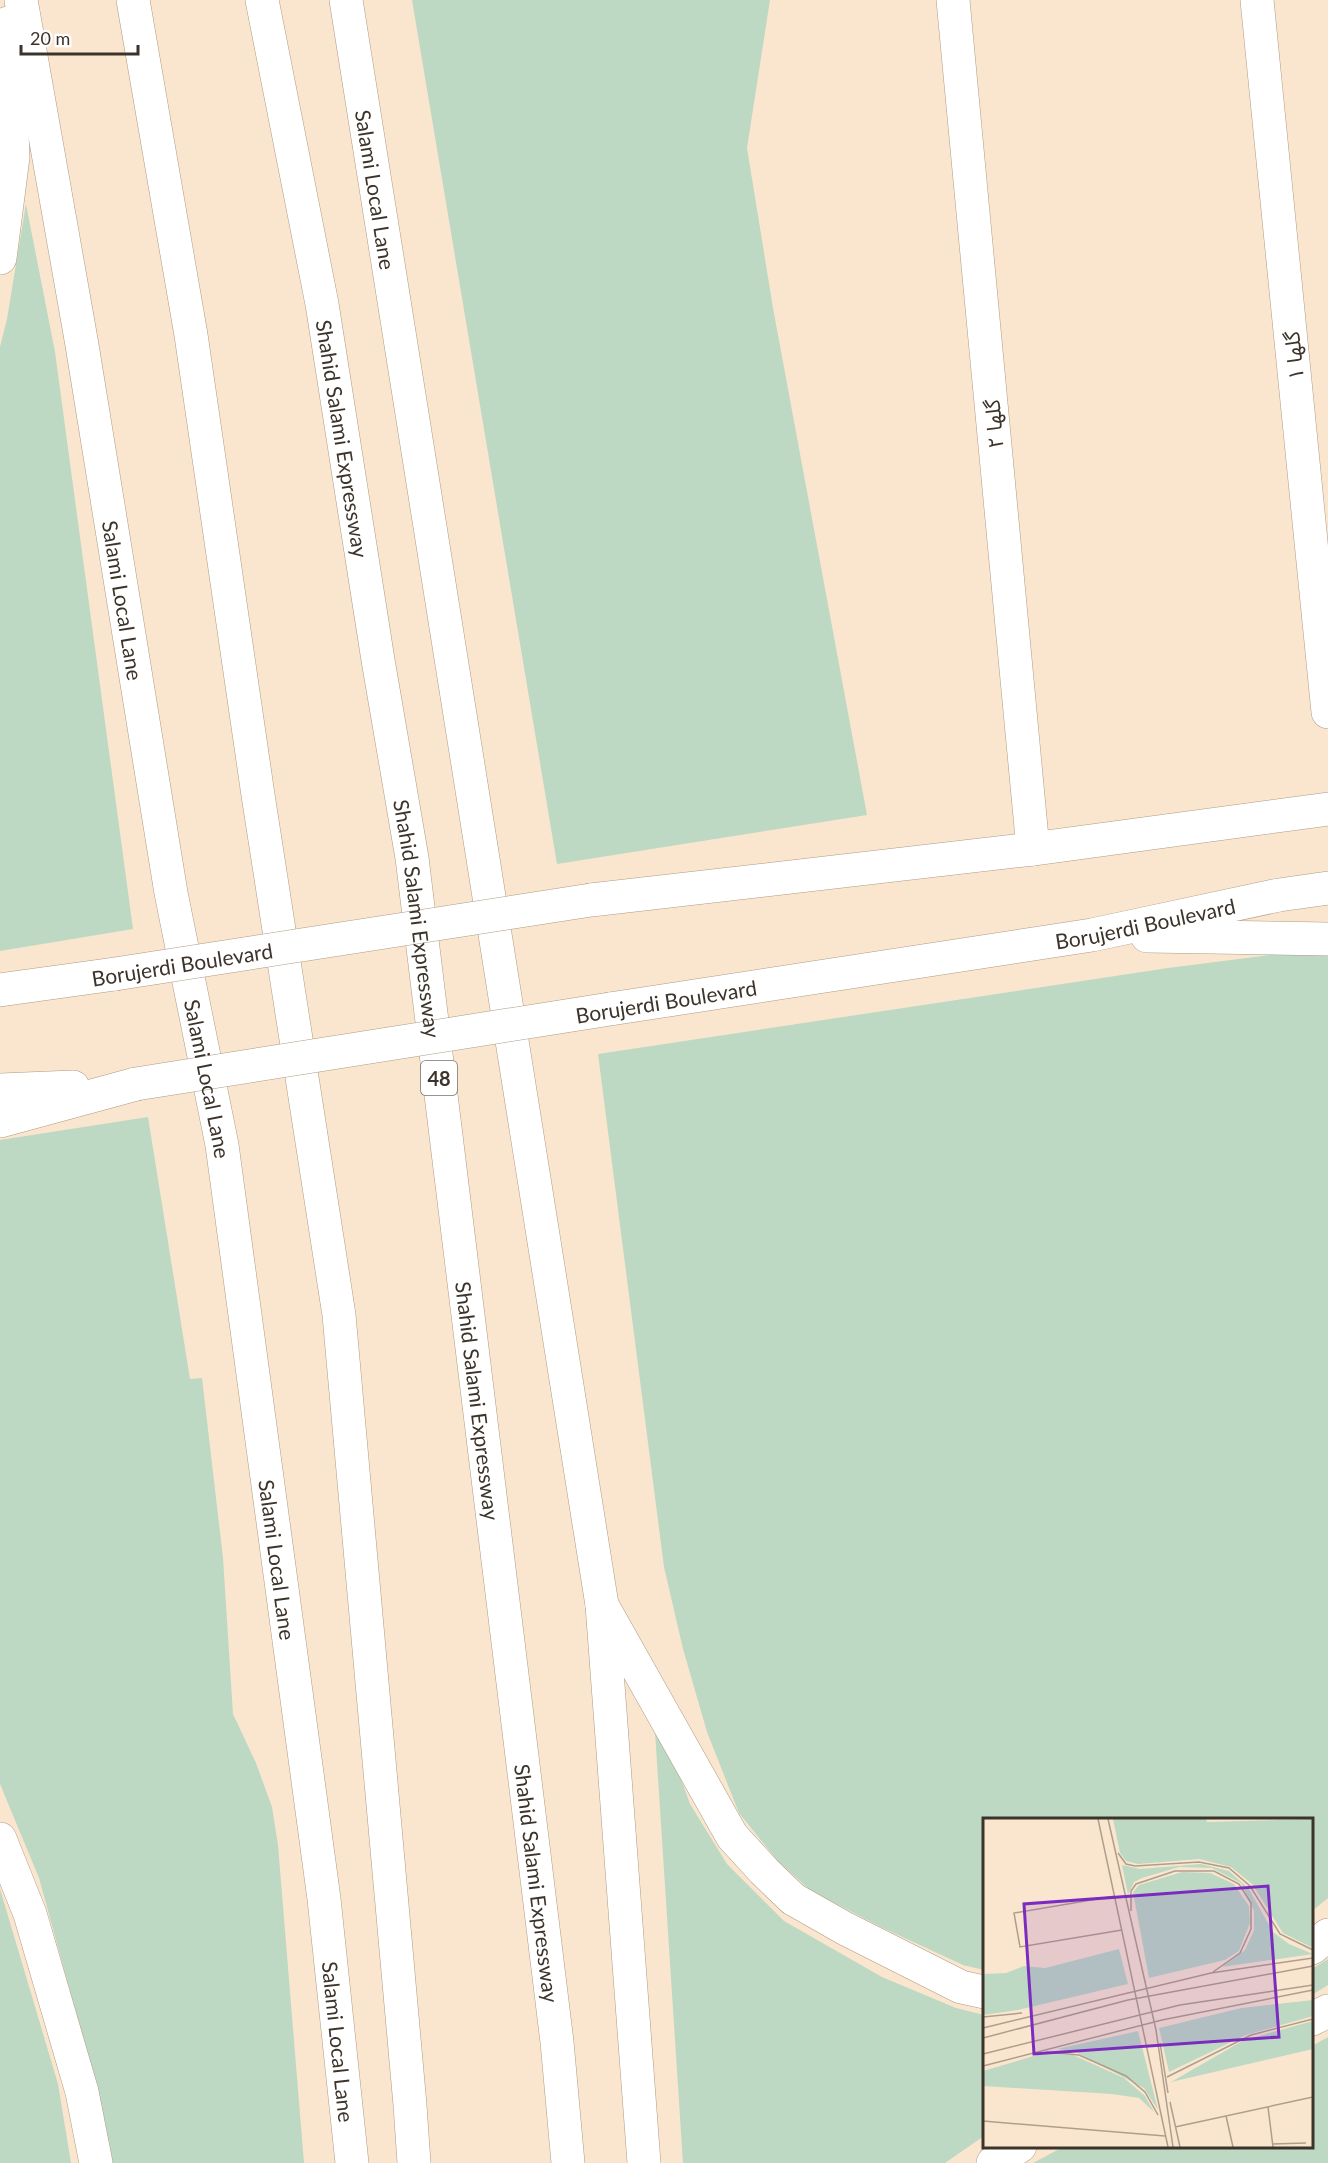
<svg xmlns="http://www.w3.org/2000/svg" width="1328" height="2163" viewBox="0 0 1328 2163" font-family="Lato,'Noto Sans Arabic',sans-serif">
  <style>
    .green { fill: #bdd9c3 }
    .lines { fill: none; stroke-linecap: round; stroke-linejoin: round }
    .street-casing { stroke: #ae9b84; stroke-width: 34 }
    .secondary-casing { stroke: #ae9b84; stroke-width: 34 }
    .primary-casing { stroke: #ae9b84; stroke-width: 34 }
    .highway-casing { stroke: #ae9b84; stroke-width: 34 }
    .street { stroke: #fff; stroke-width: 33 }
    .secondary { stroke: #fff; stroke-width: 33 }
    .primary { stroke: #fff; stroke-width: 33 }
    .highway { stroke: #fff; stroke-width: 33 }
    .secondary-bridge-casing { stroke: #ae9b84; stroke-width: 34; stroke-linecap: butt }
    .secondary-bridge { stroke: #fff; stroke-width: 33 }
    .labels { text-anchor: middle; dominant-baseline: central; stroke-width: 4.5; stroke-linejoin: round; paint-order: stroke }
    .shield { fill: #fff; stroke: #76716b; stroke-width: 1.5 }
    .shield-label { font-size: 20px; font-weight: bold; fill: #3c342b }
    .street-label { font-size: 21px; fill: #3c342b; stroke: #fff }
    .inset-road { fill: none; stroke: #ae9f8d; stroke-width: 1.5 }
    .view { fill: #7b2cbf; fill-opacity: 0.15; stroke: #7b2cbf; stroke-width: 3 }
    .inset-edge { fill: none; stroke: #3c342b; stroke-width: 3 }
  </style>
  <rect width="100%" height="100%" fill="#fae6ce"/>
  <path class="green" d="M412,0h358l-23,148 26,160 94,507 -310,49z
    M26,204l29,148 78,577 -133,22v-604l7,-28z
    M1285,953h43v945l-16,13v-91h-328v150l-21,-5 -80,-37 -72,-37 -34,-31 -38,-47 -32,-81 -24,-83 -19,-82 -66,-513 570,-86z
    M148,1117l42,262 12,-1 21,180 10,156 23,49 16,44 6,38 26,318h-193l-10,-59 -62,-226 -39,-94v-644z
    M653,1701l37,103 37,60 57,57 98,56 74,31 28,7v121l-39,27h-262z
    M0,1889l58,195 13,79h-71z
    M1328,1959v26l-16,10v-26z
    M1328,2037v126h-295l30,-16 249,-1v-100z"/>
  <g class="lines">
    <defs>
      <path id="street" d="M953,0l80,849
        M1257,0l71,712"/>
      <g id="secondary">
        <path d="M591,900l442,-51 295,-40"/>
        <path d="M1147,936l181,3"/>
        <path d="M0,990l115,-16"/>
        <path id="s1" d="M610,1009l482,-74 187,-40 49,-7"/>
        <path d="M0,1090l73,-3"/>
        <path d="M0,1121l136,-37"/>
        <path d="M602,1605l130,231 32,35 29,28 51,29 117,59 23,5"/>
        <path d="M1312,1948l16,-13"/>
        <path d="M1312,2019l16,-8"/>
        <path d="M993,2163l27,-17"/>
      </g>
      <g id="primary">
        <path id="s2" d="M21,0l61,345 89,548 51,252 102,754 28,264"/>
        <path id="s3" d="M346,0l256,1605 42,558"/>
        <path d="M0,258l13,-101 -5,-134"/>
        <path d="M0,1839l30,75 52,178 14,71"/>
      </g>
      <g id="highway">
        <path d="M133,0l58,335 67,460 81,520 71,790 4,58"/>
        <path id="s4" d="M262,0l60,304 56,356 34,198 145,1184 11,121"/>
      </g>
    </defs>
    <use href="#street" class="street-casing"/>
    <use href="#secondary" class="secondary-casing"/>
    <use href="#primary" class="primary-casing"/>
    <use href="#highway" class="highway-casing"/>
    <use href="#street" class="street"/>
    <use href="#secondary" class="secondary"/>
    <use href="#primary" class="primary"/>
    <use href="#highway" class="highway"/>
    <defs>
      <path id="secondary-bridge" d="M115,974l476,-74
        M136,1084l474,-75"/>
    </defs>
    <use href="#secondary-bridge" class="secondary-bridge-casing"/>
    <use href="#secondary-bridge" class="secondary-bridge"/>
  </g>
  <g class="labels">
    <rect class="shield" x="421" y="1061" width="36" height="34" rx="4.5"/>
    <g class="shield-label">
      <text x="439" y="1078">48</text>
    </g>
    <g class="street-label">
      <text stroke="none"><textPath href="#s3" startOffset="192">Salami Local Lane</textPath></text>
      <text transform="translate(1293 356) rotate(-96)">گلها ۱</text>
      <text transform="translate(993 424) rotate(-95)">گلها ۲</text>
      <text stroke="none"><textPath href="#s4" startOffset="446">Shahid Salami Expressway</textPath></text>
      <text stroke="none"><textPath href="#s2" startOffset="609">Salami Local Lane</textPath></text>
      <text stroke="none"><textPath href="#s4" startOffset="932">Shahid Salami Expressway</textPath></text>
      <text stroke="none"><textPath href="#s1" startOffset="542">Borujerdi Boulevard</textPath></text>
      <text transform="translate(182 964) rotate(-9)">Borujerdi Boulevard</text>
      <text transform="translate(666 1001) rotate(-9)">Borujerdi Boulevard</text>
      <text stroke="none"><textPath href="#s2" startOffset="1095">Salami Local Lane</textPath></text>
      <text stroke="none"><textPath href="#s4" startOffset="1418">Shahid Salami Expressway</textPath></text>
      <text stroke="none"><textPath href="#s2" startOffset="1581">Salami Local Lane</textPath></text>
      <text stroke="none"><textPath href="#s4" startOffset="1904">Shahid Salami Expressway</textPath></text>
      <text stroke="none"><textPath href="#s2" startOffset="2067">Salami Local Lane</textPath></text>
    </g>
  </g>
  <g transform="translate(983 1818)">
    <rect width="330" height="330" fill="#fae6ce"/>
    <path d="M130,1h93l1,3 106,-3v129l-30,-15 -31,-49 -21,-17 -32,-8 -61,5 -12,-3 -6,-8zM218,46l28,7 20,18 24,43 16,12 24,10 -91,13 23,-17 9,-20v-19l-13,-28 -29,-15 -33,-1 -37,11 -8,4 -6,13 -6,-30 18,4zM199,54l28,1 24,11 15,22 1,17 -11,28 -14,9 -76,18 -16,-86 6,-7zM136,131l9,35 -110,26 -35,5v-41l23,-1 18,-7 21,2zM330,182v16l-67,19 -77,37 -10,-44 82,-20zM330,203v28l-142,33 73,-42zM155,213l20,79 -14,-22 -70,-37 -17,-2zM76,236l14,1 51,23 21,18 9,16 -15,-14 -27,-4 -129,-8v-15l54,-16z" fill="#bdd9c3"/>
    <path class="inset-road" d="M115,1l70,328M125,1l48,211 17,117M135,35l8,11 9,2 64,-4 30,6 21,18 30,48 33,16M132,78l-101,17 6,34 102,-17M148,93v-20l5,-7 39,-13h39l25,13 12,19v26l-11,24 -27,19M0,199l39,-4M0,210l228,-55 102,-15M0,220l145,-38 185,-34M177,225l8,50M63,234l33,3 47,21 19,16 13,23M0,236l197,-49 133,-20M0,248l179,-46 151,-30M184,259l84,-42 62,-16M187,284l10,45M285,289l5,40M243,298l7,31M0,303l182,15M192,309l138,-30M289,326l34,-1"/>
    <path class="view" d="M285,68l11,151 -245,17 -10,-150z"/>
    <rect width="330" height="330" class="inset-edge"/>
  </g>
  <path d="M21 45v9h117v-9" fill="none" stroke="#3c342b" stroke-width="3"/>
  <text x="30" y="45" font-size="18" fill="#3c342b" stroke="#ffffff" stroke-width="4.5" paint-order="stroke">20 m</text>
</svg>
